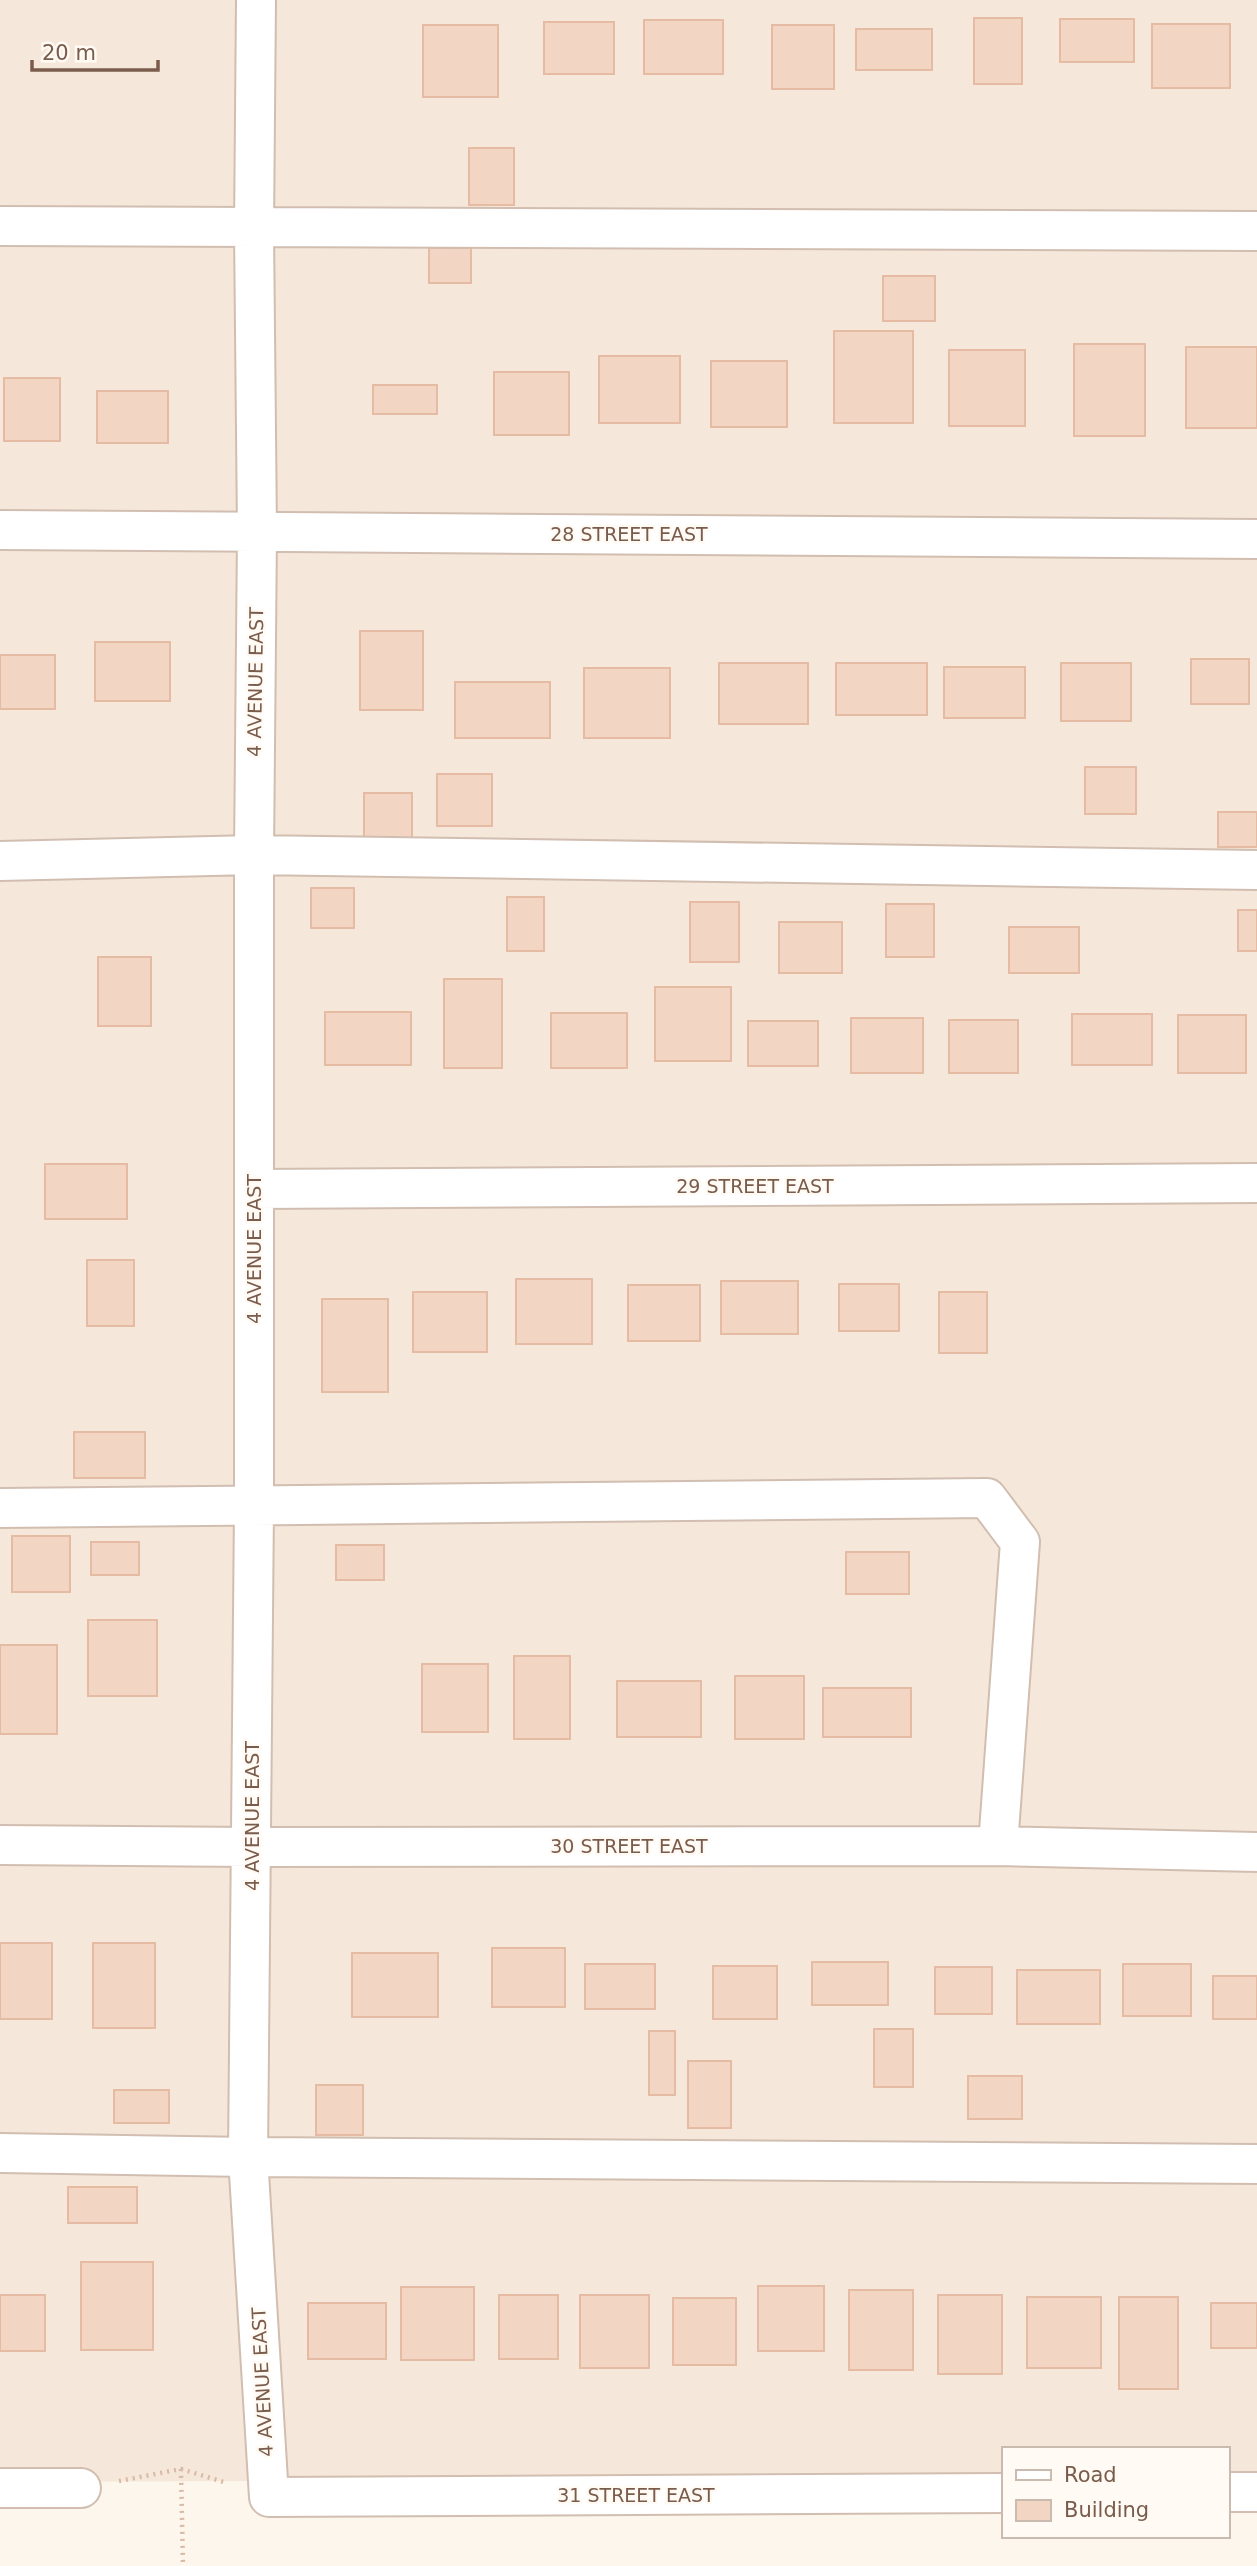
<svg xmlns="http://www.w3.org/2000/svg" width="1257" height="2566" viewBox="0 0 1257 2566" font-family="'DejaVu Sans',sans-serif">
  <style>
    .residential { fill: #f5e8da }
    .building { fill: #f3d5c3; stroke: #e6bba3; stroke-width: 2 }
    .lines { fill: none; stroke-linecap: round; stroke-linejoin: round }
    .minor-casing { stroke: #d1beb0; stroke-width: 42 }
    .path { stroke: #d9b8a5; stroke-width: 4.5; stroke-dasharray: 2 5; stroke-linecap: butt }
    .minor { stroke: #fff; stroke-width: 38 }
    .labels { text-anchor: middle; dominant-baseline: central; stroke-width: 5; stroke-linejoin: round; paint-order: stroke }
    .street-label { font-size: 19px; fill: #7a5c4d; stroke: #fffaf3 }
  </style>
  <rect width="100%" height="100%" fill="#fdf6ec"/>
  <path class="residential" d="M0,0h1257v2499h-30v-50h-224v46l-735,-14 -268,1z"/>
  <path class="building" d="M974,18h48v66h-48z
    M1060,19h74v43h-74z
    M644,20h79v54h-79z
    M544,22h70v52h-70z
    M1152,24h78v64h-78z
    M423,25h75v72h-75z
    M772,25h62v64h-62z
    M856,29h76v41h-76z
    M469,148h45v57h-45z
    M429,248h42v35h-42z
    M883,276h52v45h-52z
    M834,331h79v92h-79z
    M1074,344h71v92h-71z
    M1186,347h71v81h-71z
    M949,350h76v76h-76z
    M599,356h81v67h-81z
    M711,361h76v66h-76z
    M494,372h75v63h-75z
    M4,378h56v63h-56z
    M373,385h64v29h-64z
    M97,391h71v52h-71z
    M360,631h63v79h-63z
    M95,642h75v59h-75z
    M0,655h55v54h-55z
    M1191,659h58v45h-58z
    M719,663h89v61h-89z
    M836,663h91v52h-91z
    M1061,663h70v58h-70z
    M944,667h81v51h-81z
    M584,668h86v70h-86z
    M455,682h95v56h-95z
    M1085,767h51v47h-51z
    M437,774h55v52h-55z
    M364,793h48v46h-48z
    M1218,812h39v35h-39z
    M311,888h43v40h-43z
    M507,897h37v54h-37z
    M690,902h49v60h-49z
    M886,904h48v53h-48z
    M1238,910h19v41h-19z
    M779,922h63v51h-63z
    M1009,927h70v46h-70z
    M98,957h53v69h-53z
    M444,979h58v89h-58z
    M655,987h76v74h-76z
    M325,1012h86v53h-86z
    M551,1013h76v55h-76z
    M1072,1014h80v51h-80z
    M1178,1015h68v58h-68z
    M851,1018h72v55h-72z
    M949,1020h69v53h-69z
    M748,1021h70v45h-70z
    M45,1164h82v55h-82z
    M87,1260h47v66h-47z
    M516,1279h76v65h-76z
    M721,1281h77v53h-77z
    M839,1284h60v47h-60z
    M628,1285h72v56h-72z
    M413,1292h74v60h-74z
    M939,1292h48v61h-48z
    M322,1299h66v93h-66z
    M74,1432h71v46h-71z
    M12,1536h58v56h-58z
    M91,1542h48v33h-48z
    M336,1545h48v35h-48z
    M846,1552h63v42h-63z
    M88,1620h69v76h-69z
    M0,1645h57v89h-57z
    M514,1656h56v83h-56z
    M422,1664h66v68h-66z
    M735,1676h69v63h-69z
    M617,1681h84v56h-84z
    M823,1688h88v49h-88z
    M0,1943h52v76h-52z
    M93,1943h62v85h-62z
    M492,1948h73v59h-73z
    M352,1953h86v64h-86z
    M812,1962h76v43h-76z
    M585,1964h70v45h-70z
    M1123,1964h68v52h-68z
    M713,1966h64v53h-64z
    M935,1967h57v47h-57z
    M1017,1970h83v54h-83z
    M1213,1976h44v43h-44z
    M874,2029h39v58h-39z
    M649,2031h26v64h-26z
    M688,2061h43v67h-43z
    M968,2076h54v43h-54z
    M316,2085h47v50h-47z
    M114,2090h55v33h-55z
    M68,2187h69v36h-69z
    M81,2262h72v88h-72z
    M758,2286h66v65h-66z
    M401,2287h73v73h-73z
    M849,2290h64v80h-64z
    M0,2295h45v56h-45z
    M499,2295h59v64h-59z
    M580,2295h69v73h-69z
    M938,2295h64v79h-64z
    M1027,2297h74v71h-74z
    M1119,2297h59v92h-59z
    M673,2298h63v67h-63z
    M308,2303h78v56h-78z
    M1211,2303h46v45h-46z"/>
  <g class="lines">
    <defs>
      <path id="minor" d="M256,0l-2,229 3,303 -3,323v651l-6,651 21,340 734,-4
        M0,226l1257,5
        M0,530l1257,9
        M0,861l254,-6 1003,15
        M254,1189l1003,-6
        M0,1508l987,-10 33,44 -22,304
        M0,1845l251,2 747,-1 259,6
        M0,2153l248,4 1009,7
        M0,2488h81
        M1227,2492h30"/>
    </defs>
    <use href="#minor" class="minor-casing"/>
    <path class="path" d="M181,2469l46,14
      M119,2481l62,-12 2,97"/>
    <use href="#minor" class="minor"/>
  </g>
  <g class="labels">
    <g class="street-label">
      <text x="629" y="534">28 STREET EAST</text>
      <text transform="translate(255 682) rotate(-89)">4 AVENUE EAST</text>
      <text x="755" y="1186">29 STREET EAST</text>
      <text transform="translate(254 1249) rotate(-90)">4 AVENUE EAST</text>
      <text transform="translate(252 1816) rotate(-90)">4 AVENUE EAST</text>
      <text x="629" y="1846">30 STREET EAST</text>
      <text transform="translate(262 2382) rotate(-93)">4 AVENUE EAST</text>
      <text x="636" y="2495">31 STREET EAST</text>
    </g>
  </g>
  <rect x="1002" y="2447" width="228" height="91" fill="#fffaf3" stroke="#cabbb1" stroke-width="2"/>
  <rect x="1016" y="2470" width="35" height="10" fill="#ffffff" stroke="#cabbb1" stroke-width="2"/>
  <text x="1064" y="2482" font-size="21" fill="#7a5c4d">Road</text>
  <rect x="1016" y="2500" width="35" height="21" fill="#f3d5c3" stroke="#cabbb1" stroke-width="2"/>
  <text x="1064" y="2517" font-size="21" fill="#7a5c4d">Building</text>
  <path d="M32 60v10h126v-10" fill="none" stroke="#7a5c4d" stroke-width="3.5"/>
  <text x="42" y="60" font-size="21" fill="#7a5c4d" stroke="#fffaf3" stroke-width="5" paint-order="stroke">20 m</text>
</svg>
